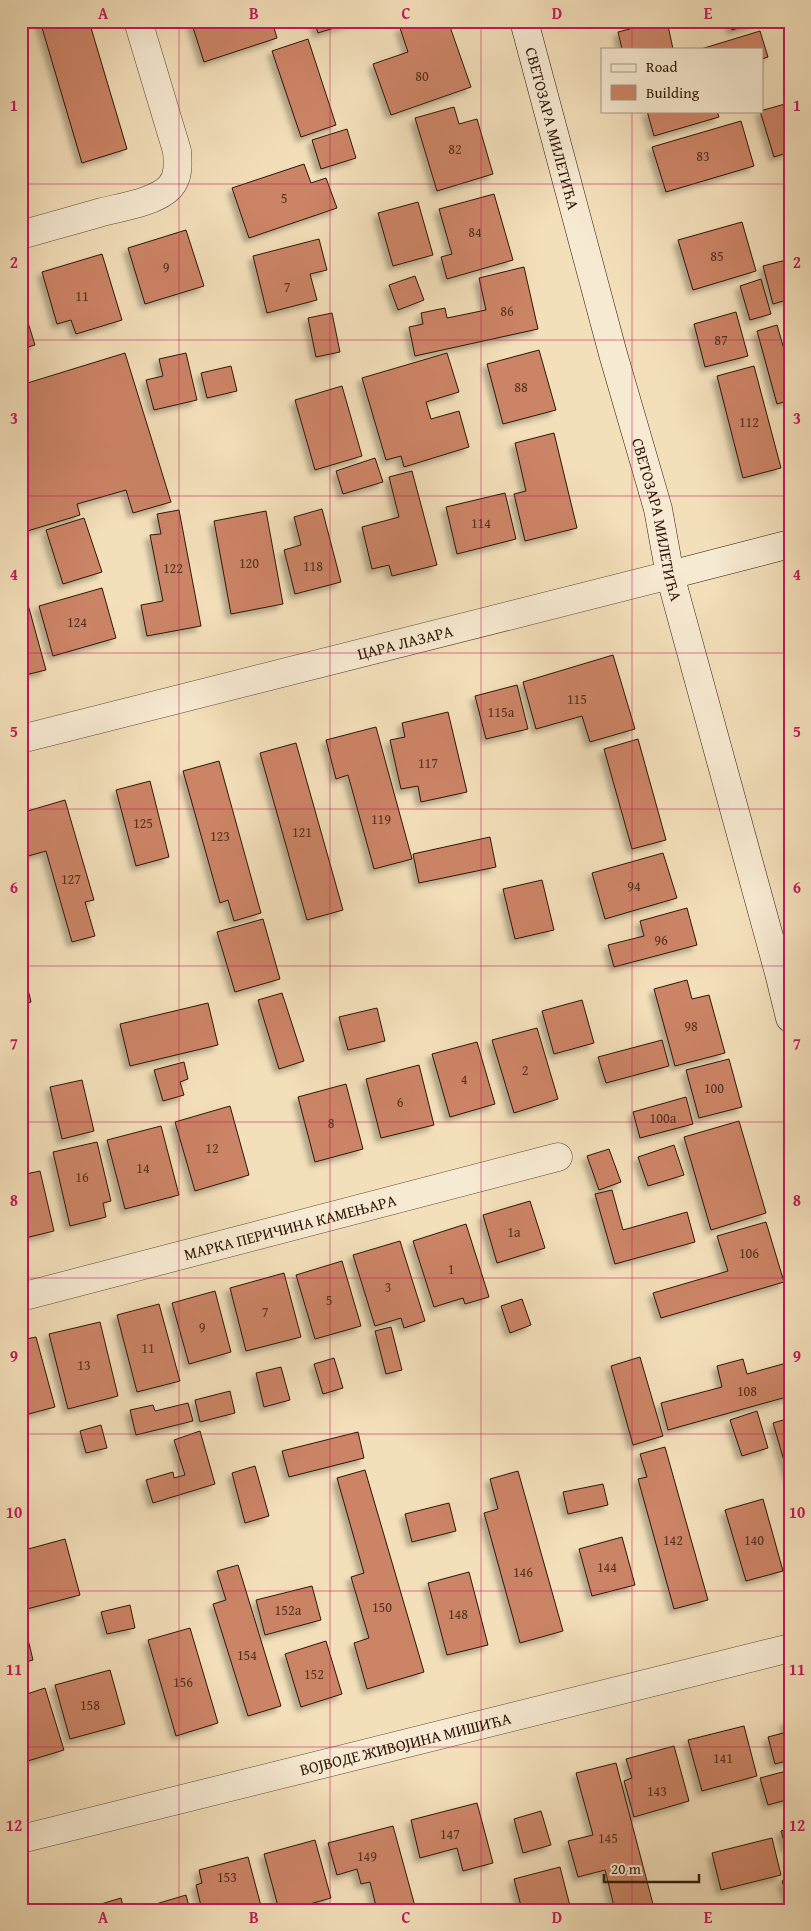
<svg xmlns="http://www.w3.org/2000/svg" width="811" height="1931" viewBox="0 0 811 1931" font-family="'Gentium Book Plus',serif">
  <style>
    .building { fill: #cc8466; stroke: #2d1606; filter: url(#shadow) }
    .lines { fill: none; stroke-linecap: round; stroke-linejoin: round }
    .minor-casing { stroke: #5e4833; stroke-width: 29 }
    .tertiary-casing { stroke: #5e4833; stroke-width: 29 }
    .secondary-casing { stroke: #2d1606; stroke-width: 29 }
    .minor { stroke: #f7ead2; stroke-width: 28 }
    .tertiary { stroke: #f7ead2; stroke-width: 28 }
    .secondary { stroke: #f7ead2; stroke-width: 28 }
    .grid { fill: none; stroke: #c2185b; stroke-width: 1; stroke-opacity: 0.55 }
    .labels { text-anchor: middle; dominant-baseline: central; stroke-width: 5; stroke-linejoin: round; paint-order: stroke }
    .number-label { font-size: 14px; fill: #55321e }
    .street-label { font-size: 16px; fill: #2d1606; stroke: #f7ead2 }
    .neatline { fill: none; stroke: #c2185b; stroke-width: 2 }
    .grid-label { font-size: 16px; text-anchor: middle; font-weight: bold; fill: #c2185b }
  </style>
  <defs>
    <filter id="shadow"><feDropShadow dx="-4.5" dy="4.5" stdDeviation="2.5" flood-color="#0004"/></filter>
  </defs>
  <rect width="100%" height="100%" fill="#f3dfba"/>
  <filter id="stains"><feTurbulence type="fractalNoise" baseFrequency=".004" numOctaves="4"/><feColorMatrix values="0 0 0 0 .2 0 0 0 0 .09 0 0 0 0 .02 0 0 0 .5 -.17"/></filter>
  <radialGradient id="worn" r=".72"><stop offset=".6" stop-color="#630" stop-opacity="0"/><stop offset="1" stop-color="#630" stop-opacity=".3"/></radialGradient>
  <path class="building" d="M40,21h49l38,128 -45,14z
    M191,21h81l5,17 -73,24z
    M314,21h42l-38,12z
    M420,21h28l23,66 -80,28 -18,-51 35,-12 -8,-24z
    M628,21h39l6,28h-51l-4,-17 12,-3z
    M729,21h30v1l-27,8z
    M760,31l8,26 -6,2v-10h-61z
    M308,39l28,86 -35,12 -29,-86z
    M785,104l5,16v32l-16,5 -14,-46z
    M454,107l5,17 18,-5 16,55 -56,17 -22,-73z
    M647,111h70l2,6 -65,19z
    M741,121l13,45 -88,26 -14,-45z
    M347,129l9,29 -35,11 -9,-29z
    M304,164l7,19 15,-5 11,30 -88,30 -17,-50z
    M494,194l19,66 -66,19 -6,-22 11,-3 -13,-45z
    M418,202l15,53 -40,11 -15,-53z
    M742,222l14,49 -63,19 -15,-50z
    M186,230l18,56 -59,18 -17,-56z
    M319,239l8,31 -17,4 7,26 -50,13 -14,-57z
    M102,254l20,66 -46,14 -5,-14 -14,4 -15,-52z
    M790,259v40l-17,5 -10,-38z
    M524,267l14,62 -123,27 -6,-29 14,-3 -2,-11 24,-5 2,10 39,-8 -7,-32z
    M415,276l9,24 -26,10 -9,-25z
    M761,279l10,35 -21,6 -10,-34z
    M21,300l14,45 -14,4z
    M736,312l12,44 -43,11 -11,-43z
    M332,313l8,39 -24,5 -8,-39z
    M777,325l13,45v30l-13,4 -20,-73z
    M539,350l17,60 -53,14 -16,-60z
    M125,353l46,149 -38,11 -7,-23 -49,14 3,11 -59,18v-148z
    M186,353l11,47 -43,10 -8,-30 17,-4 -4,-17z
    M447,353l12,39 -33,10 5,17 28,-8 10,36 -65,20 -3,-11 -15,4 -24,-82z
    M231,366l6,25 -30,7 -6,-25z
    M754,366l27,102 -38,10 -26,-102z
    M342,386l20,70 -47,14 -20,-70z
    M554,433l23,95 -52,13 -11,-47 12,-3 -11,-48z
    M375,458l8,24 -40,12 -7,-23z
    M412,471l25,94 -45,11 -3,-11 -17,4 -10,-42 37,-10 -10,-40z
    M505,493l11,46 -59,15 -11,-47z
    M322,509l19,73 -46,12 -11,-44 17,-5 -7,-28z
    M179,510l22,116 -54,10 -6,-31 22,-4 -13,-66 11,-1 -4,-20z
    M266,511l17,93 -52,10 -17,-93z
    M84,518l18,54 -39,12 -17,-54z
    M21,579l25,91 -25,6z
    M102,588l14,50 -63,18 -14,-50z
    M613,655l22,74 -45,13 -8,-26 -46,13 -13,-47z
    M517,685l11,44 -42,10 -11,-43z
    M448,712l19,80 -46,10 -3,-16 -17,3 -11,-49 15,-3 -3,-14z
    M376,727l36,132 -38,10 -26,-94 -12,4 -10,-39z
    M638,739l28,101 -34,9 -28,-100z
    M296,743l47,167 -36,10 -47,-167z
    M219,761l42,152 -27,8 -6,-21 -8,3 -37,-132z
    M150,781l19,76 -33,9 -20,-76z
    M65,800l29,100 -9,2 10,34 -23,6 -26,-91 -25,7v-45z
    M490,837l6,30 -77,16 -6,-29z
    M663,853l14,45 -72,21 -13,-46z
    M542,880l12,50 -39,9 -12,-50z
    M687,908l10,37 -83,22 -6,-22 36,-9 -4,-15z
    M263,919l17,60 -45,13 -18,-60z
    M21,960l10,42 -10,3z
    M687,980l5,19 17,-4 16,58 -50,13 -21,-77z
    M282,993l22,68 -25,8 -21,-69z
    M582,1000l12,43 -40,11 -12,-43z
    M208,1003l10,42 -88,21 -10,-42z
    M377,1008l8,33 -37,9 -9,-33z
    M537,1028l21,71 -44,14 -22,-73z
    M662,1040l7,26 -63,17 -8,-26z
    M477,1042l18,62 -45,13 -18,-63z
    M729,1059l13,48 -43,11 -13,-48z
    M184,1062l4,17 -8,3 4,13 -21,6 -9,-31z
    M419,1065l15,60 -53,13 -15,-59z
    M82,1080l12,51 -32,8 -12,-52z
    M346,1084l17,65 -48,13 -17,-65z
    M686,1097l7,27 -53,14 -7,-26z
    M230,1106l19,69 -54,16 -20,-69z
    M739,1121l27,92 -55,17 -27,-93z
    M161,1126l18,69 -54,14 -18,-69z
    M97,1142l14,59 -8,2 3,14 -36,9 -17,-74z
    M674,1145l10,30 -36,11 -10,-29z
    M609,1149l12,33 -22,8 -12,-34z
    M40,1171l14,60 -33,8v-64z
    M612,1190l11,40 64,-18 8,30 -80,22 -20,-70z
    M530,1201l15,47 -48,15 -14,-48z
    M766,1222l18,60 -123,36 -8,-25 75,-22 -11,-35z
    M466,1224l23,73 -24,7 -2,-6 -29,9 -21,-66z
    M400,1241l25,80 -21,7 -3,-10 -26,8 -22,-71z
    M342,1261l19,65 -46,13 -19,-64z
    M284,1273l17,64 -55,14 -16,-63z
    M215,1291l16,61 -42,12 -17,-61z
    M522,1299l9,26 -21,8 -9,-27z
    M159,1304l21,77 -43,11 -20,-77z
    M100,1322l18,74 -50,13 -19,-75z
    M391,1327l11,43 -16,4 -11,-43z
    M36,1337l19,70 -34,9v-76z
    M640,1357l23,79 -30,9 -22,-79z
    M334,1358l9,30 -20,6 -9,-30z
    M743,1359l4,15 43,-12v34l-122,34 -7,-27 61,-16 -5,-21z
    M281,1367l9,33 -26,7 -8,-34z
    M230,1391l5,22 -35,9 -5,-22z
    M188,1403l5,18 -57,14 -6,-25 23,-5 2,6z
    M757,1411l11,37 -26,8 -12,-36z
    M790,1418v59l-1,1 -16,-55z
    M101,1425l6,23 -21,5 -6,-22z
    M200,1431l15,53 -62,19 -7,-23 27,-8 1,6 11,-3 -11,-35z
    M358,1432l6,26 -75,19 -7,-26z
    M665,1447l43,153 -34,9 -36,-130 9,-2 -7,-23z
    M255,1466l14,50 -24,7 -13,-50z
    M365,1470l59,202 -57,17 -13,-46 15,-5 -18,-61 13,-4 -27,-95z
    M518,1471l45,160 -43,12 -36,-130 14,-4 -8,-30z
    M603,1484l5,21 -40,9 -5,-22z
    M763,1499l20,72 -37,10 -21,-71z
    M449,1503l7,28 -44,11 -7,-28z
    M622,1537l13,48 -43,11 -13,-47z
    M65,1539l15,56 -53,14 -6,-20v-38z
    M238,1565l43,141 -33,10 -35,-112 13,-4 -9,-29z
    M469,1572l19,73 -41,10 -19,-72z
    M312,1586l9,34 -56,15 -9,-35z
    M130,1605l5,23 -28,6 -6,-22z
    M21,1627h4l8,33 -12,3z
    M190,1628l28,95 -42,13 -28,-96z
    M326,1641l16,53 -41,13 -16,-53z
    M110,1670l15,54 -55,15 -15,-54z
    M45,1688l19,62 -43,13v-67z
    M790,1720v40l-15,4 -7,-27 19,-5 -3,-10z
    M744,1726l13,50 -55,15 -14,-51z
    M674,1746l15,55 -55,16 -10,-36 8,-3 -6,-19z
    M616,1763l38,145 -7,2h-32l-10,-40 -27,7 -10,-36 25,-6 -17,-62z
    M790,1770v29l-22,6 -8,-27z
    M477,1803l16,60 -30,8 -6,-23 -37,10 -9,-38z
    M541,1811l10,34 -28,8 -9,-34z
    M393,1826l23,84h-39l-7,-28 -9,2 -4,-15 -20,6 -9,-32z
    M790,1828v19l-4,1 -5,-17z
    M772,1838l9,37 -60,15 -9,-37z
    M315,1840l16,58 -42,12h-10l-15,-56z
    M248,1857l13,49 -14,4h-45l-6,-25 6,-2 -3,-13z
    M560,1867l11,43h-49l-8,-31z
    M790,1878v27l-8,-24z
    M186,1895l4,15h-54z
    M121,1898l3,12h-43z"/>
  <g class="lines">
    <defs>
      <g id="minor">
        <path d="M21,235c27,-8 54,-15 81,-23 20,-5 54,-10 68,-25 9,-10 8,-23 7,-36l-39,-130"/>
        <path id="s1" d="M21,1297l537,-140"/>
        <path id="s2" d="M21,1839l769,-191"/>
      </g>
      <g id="tertiary">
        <path id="s3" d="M21,739l649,-164"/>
      </g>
      <g id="secondary">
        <path id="s4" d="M524,21l89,333 45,155 12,66 109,398 11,45"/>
        <path d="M670,575l120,-31"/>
      </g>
    </defs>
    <use href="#minor" class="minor-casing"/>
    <use href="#tertiary" class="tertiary-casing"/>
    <use href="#secondary" class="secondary-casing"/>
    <use href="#minor" class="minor"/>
    <use href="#tertiary" class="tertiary"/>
    <use href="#secondary" class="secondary"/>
  </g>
  <path class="grid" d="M179,21v1889M330,21v1889M481,21v1889M632,21v28M632,111v1799M21,184h769M21,340h769M21,496h769M21,653h769M21,809h769M21,966h769M21,1122h769M21,1278h769M21,1434h769M21,1591h769M21,1747h769"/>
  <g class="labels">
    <g class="number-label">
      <text x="422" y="76">80</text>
      <text x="455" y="149">82</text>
      <text x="703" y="156">83</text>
      <text x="284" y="198">5</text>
      <text x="475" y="232">84</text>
      <text x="717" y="256">85</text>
      <text x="166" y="267">9</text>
      <text x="287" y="287">7</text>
      <text x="82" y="296">11</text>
      <text x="507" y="311">86</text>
      <text x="721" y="340">87</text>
      <text x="521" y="387">88</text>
      <text x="749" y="422">112</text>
      <text x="481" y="523">114</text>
      <text x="249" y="563">120</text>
      <text x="313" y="566">118</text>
      <text x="173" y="568">122</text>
      <text x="77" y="622">124</text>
      <text x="577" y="699">115</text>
      <text x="501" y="712">115a</text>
      <text x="428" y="763">117</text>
      <text x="381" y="819">119</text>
      <text x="143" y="823">125</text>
      <text x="302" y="832">121</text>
      <text x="220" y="836">123</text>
      <text x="71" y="879">127</text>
      <text x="634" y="886">94</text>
      <text x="661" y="940">96</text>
      <text x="691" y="1026">98</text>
      <text x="525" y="1070">2</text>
      <text x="464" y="1079">4</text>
      <text x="714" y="1088">100</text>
      <text x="400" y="1102">6</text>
      <text x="663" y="1118">100a</text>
      <text x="331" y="1123">8</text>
      <text x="212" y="1148">12</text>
      <text x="143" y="1168">14</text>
      <text x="82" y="1177">16</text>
      <text x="514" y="1232">1a</text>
      <text x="749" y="1253">106</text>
      <text x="451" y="1269">1</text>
      <text x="388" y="1287">3</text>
      <text x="329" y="1300">5</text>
      <text x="265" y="1312">7</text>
      <text x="202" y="1327">9</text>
      <text x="148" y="1348">11</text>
      <text x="84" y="1365">13</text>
      <text x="747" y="1391">108</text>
      <text x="673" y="1540">142</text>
      <text x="754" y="1540">140</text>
      <text x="607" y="1567">144</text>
      <text x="523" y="1572">146</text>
      <text x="382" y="1607">150</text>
      <text x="288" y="1610">152a</text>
      <text x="458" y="1614">148</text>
      <text x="247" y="1655">154</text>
      <text x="314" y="1674">152</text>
      <text x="183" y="1682">156</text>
      <text x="90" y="1705">158</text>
      <text x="723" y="1758">141</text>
      <text x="657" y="1791">143</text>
      <text x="450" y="1834">147</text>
      <text x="608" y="1838">145</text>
      <text x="367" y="1856">149</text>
      <text x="227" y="1877">153</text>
    </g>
    <g class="street-label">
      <text stroke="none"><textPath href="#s4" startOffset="111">СВЕТОЗАРА МИЛЕТИЋА</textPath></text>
      <text stroke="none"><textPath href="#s4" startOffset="516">СВЕТОЗАРА МИЛЕТИЋА</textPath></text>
      <text stroke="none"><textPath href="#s3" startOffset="396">ЦАРА ЛАЗАРА</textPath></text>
      <text stroke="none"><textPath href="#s1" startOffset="278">МАРКА ПЕРИЧИНА КАМЕЊАРА</textPath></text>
      <text stroke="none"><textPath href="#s2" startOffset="396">ВОЈВОДЕ ЖИВОЈИНА МИШИЋА</textPath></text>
    </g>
  </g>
  <rect width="811" height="1931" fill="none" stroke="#f3dfba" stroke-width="55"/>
  <rect x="601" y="48" width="162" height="65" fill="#f7ead2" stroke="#a69580"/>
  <rect x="611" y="64" width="25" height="8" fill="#f7ead2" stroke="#a69580"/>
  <text x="646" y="72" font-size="15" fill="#2d1606">Road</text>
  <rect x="611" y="85" width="25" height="15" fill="#cc8466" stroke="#a69580"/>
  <text x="646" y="98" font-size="15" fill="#2d1606">Building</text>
  <path d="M604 1874v8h95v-8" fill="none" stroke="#2d1606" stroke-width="2.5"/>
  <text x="611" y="1874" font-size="15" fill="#2d1606" stroke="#f7ead2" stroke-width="4" paint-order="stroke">20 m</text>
  <rect x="28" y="28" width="756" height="1876" class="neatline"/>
  <g class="grid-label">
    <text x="103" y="19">A</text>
    <text x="254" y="19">B</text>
    <text x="406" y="19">C</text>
    <text x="557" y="19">D</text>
    <text x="708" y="19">E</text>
    <text x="14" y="111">1</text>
    <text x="797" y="111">1</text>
    <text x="14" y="268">2</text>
    <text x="797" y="268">2</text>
    <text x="14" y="424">3</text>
    <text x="797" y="424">3</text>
    <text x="14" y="580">4</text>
    <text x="797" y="580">4</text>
    <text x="14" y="737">5</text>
    <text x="797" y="737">5</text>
    <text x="14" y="893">6</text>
    <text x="797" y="893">6</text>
    <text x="14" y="1049">7</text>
    <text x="797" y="1049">7</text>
    <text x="14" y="1206">8</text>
    <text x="797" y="1206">8</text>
    <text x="14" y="1362">9</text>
    <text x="797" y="1362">9</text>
    <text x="14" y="1518">10</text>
    <text x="797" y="1518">10</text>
    <text x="14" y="1675">11</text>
    <text x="797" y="1675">11</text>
    <text x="14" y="1831">12</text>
    <text x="797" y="1831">12</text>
    <text x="103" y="1923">A</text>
    <text x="254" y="1923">B</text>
    <text x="406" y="1923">C</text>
    <text x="557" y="1923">D</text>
    <text x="708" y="1923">E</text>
  </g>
  <rect width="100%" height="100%" filter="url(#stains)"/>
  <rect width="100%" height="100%" fill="url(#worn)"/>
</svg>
